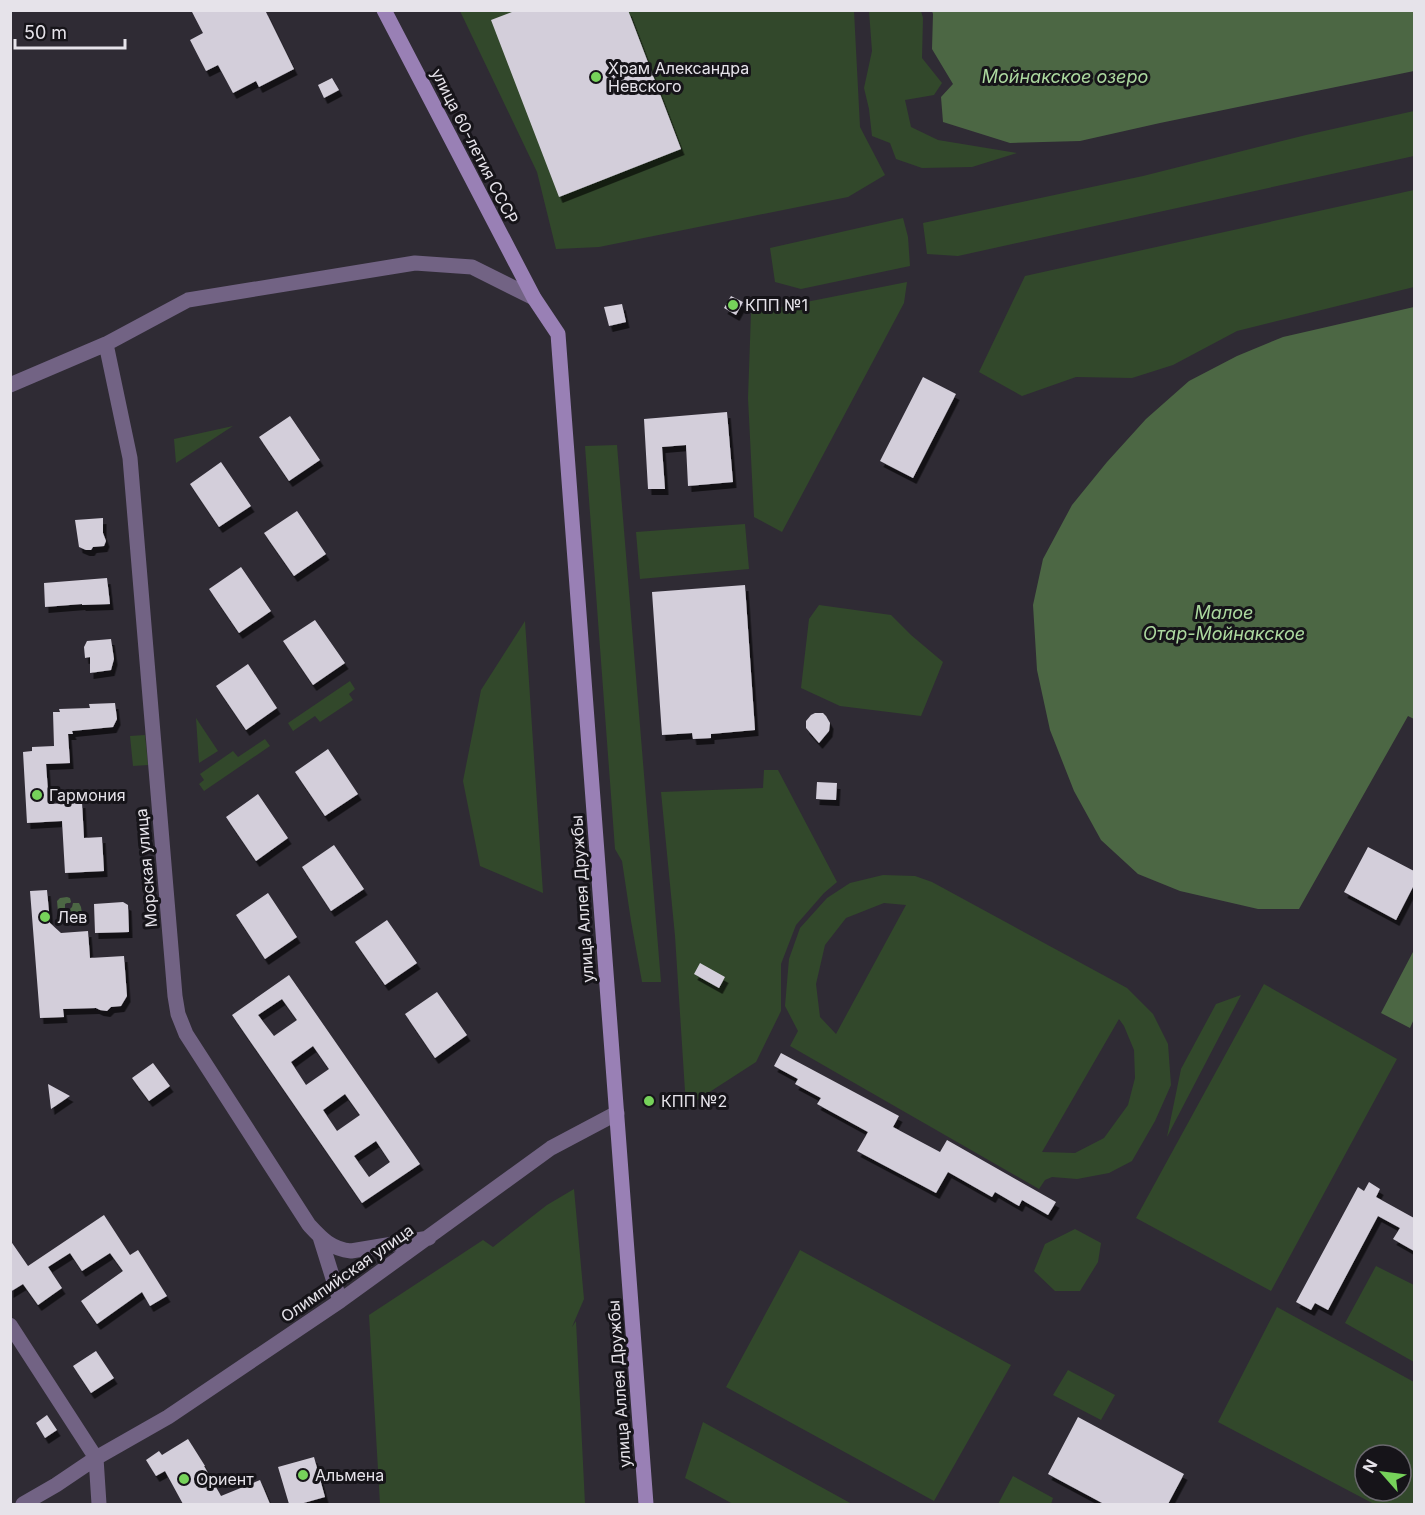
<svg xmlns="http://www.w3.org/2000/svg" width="1425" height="1515" viewBox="0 0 1425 1515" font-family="Inter,sans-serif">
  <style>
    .green { fill: #32482b; fill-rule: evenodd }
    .water { fill: #4c6744 }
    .building { fill: #d3ceda; fill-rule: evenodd; filter: url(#shadow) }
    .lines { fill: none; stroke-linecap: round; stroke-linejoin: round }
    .minor { stroke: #726384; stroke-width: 15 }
    .secondary { stroke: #9980b5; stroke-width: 15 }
    .poi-dot { fill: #76d25a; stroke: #161419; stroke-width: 2 }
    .labels { text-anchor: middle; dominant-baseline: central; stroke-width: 6; stroke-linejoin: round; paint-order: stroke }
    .poi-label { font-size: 16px; fill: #e6e3ea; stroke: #161419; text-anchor: start }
    .street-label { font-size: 16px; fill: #e6e3ea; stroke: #161419 }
    .water-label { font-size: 18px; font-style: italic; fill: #acd99f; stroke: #161419 }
  </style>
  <defs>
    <filter id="shadow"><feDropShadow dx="3.5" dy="6" stdDeviation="0" flood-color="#0009"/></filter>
  </defs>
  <rect width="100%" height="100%" fill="#2f2b34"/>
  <path class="green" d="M460,11h394l6,116 25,48 -37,22 -249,50 -43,2 -19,-77z
    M869,11h52l2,7 -1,40 20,25 -8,12 -29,5 6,27 27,13 79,13 -45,14 -50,1 -26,-9 -6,-16 -18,-7 -3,-27 -5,-21 8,-37z
    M1414,111v45l-456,100 -31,-2 -4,-31 220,-47 163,-41z
    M1414,190v97l-177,44 -64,34 -41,13 -56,-1 -54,19 -43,-24 46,-96z
    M903,218l5,19 2,29 -109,23 -26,-7 -5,-34z
    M907,282l-3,21 -122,229 -28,-15 -6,-119 3,-85z
    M233,426l-57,37 -2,-24z
    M617,445l44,537h-19l-11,-61 -9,-60 -7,-12 -30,-403z
    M745,524l4,45 -109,10 -4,-47z
    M819,605l72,10 20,20 32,27 -22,54 -81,-10 -39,-18 8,-69z
    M525,621l18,272 -63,-27 -17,-85 18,-91z
    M350,681l5,8 -6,5 4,6 -33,22 -5,-6 -22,15 -5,-8z
    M196,718l22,33 -19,12z
    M145,735l3,30 -15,1 -3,-30z
    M265,739l5,7 -66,45 -5,-7 5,-4 -4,-6 33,-23 5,6z
    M764,770h14l59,112 -13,11 -28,32 -15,39v47l-25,51 -65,42 -6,-13 -10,-155 -14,-144 102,-4z
    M883,875l32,1 17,6 195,106 26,26 15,30 3,41 -16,36 -23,40 -23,12 -32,6 -25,-2 -7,3 -6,9 -249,-143 8,-15 -13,-25 4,-47 11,-31 27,-30 23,-15zM884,903l22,2 -70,129 -16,-17 -4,-33 9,-39 21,-27zM1119,1019l5,7 10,24 1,28 -7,27 -24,33 -29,15 -33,-1z
    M1264,984l133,75 -126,232 -135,-73z
    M1241,995l-74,142 14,-68 35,-65z
    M574,1189l10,110 -12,28 4,-6 9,183h-205l-11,-189 114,-75 10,7 54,-42z
    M1075,1229l26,14 -3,19 -18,29h-25l-21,-20 11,-27z
    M800,1250l211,115 -77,136 -208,-114z
    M1376,1266l38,19v77l-69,-39z
    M1277,1307l137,75v122h-40l-156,-82zM1365,1455h36v36h-36z
    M1068,1370l47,25 -14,25 -48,-25z
    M703,1422l149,82h-119l-48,-26z
    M1013,1476l40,22 -2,6h-53z"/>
  <path class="water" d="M932,11h482v60l-254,52 -80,18 -70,2 -67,-21 -2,-25 12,-13 -21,-35 1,-35z
    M1414,307v412l-6,-3 -109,193h-41l-78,-18 -42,-17 -37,-34 -27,-49 -24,-61 -13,-60 -4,-65 10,-46 29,-54 35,-43 39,-43 43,-38 48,-25 46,-19z
    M67,897l3,1 1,4 -1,1h-3l-2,1v4l4,2 3,-3 1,-4h6l2,4 2,13 -24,3 -2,-22 3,-3z
    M1414,950v69l-4,9 -29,-15z"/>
  <path class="building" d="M191,10h74l29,59 -35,18 -3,-6 -23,12 -15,-28 -12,6 -16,-31 13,-7z
    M517,10h111l53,139 -122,48 -68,-177z
    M332,78l7,12 -15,8 -6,-13z
    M731,296l12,6 -7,13 -12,-7z
    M622,304l4,18 -17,4 -5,-19z
    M923,377l33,17 -43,84 -33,-17z
    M727,412l6,70 -45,4 -2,-41 -24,2 3,42h-17l-4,-70z
    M290,416l30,44 -31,21 -30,-44z
    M221,462l30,44 -32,21 -29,-43z
    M297,511l29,43 -32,22 -30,-43z
    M103,518v15l3,8 -2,5 -11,1 -2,3h-5l-7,-3 -4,-27z
    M241,567l30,44 -32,22 -30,-44z
    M107,578l3,26 -28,1v-1l-37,3 -1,-24z
    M745,585l10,145 -44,4v4l-18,1 -1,-6 -30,2 -10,-143z
    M315,620l30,43 -32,22 -30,-44z
    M111,639l3,20 -3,11 -21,3v-16l-5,1 -1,-11 3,-6z
    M248,664l29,44 -31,22 -30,-44z
    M115,703l2,16 -4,8 -41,4 1,3h-5l2,29 -24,1 3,40 33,-2 2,36 18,-1 2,34 -39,2 -3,-52 -35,2 -4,-71 9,-1v-4l22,-1 -1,-34h7l-1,-3 31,-1 -1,-4z
    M815,713h8l3,3 4,7 -1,8 -10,12 -13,-15v-7l5,-6z
    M328,749l30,45 -33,22 -30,-44z
    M817,782l20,1 -1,17 -20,-1z
    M258,794l30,44 -32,23 -30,-44z
    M334,845l30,44 -33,22 -29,-44z
    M1368,847l46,24v14l-18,35 -52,-28z
    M47,890l3,33 11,10 27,-2 2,27 34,-2 3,40 -6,10 -10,1 -4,4 -7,-1 -4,-2 -33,1 1,8 -24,1 -10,-127z
    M268,893l29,44 -32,22 -29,-44z
    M123,902l5,3 1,27 -34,1 -1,-29z
    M387,920l30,43 -32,22 -30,-43z
    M700,963l25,14 -6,11 -25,-14z
    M289,975l131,189 -58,39 -130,-188zM282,999l15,21 -23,16 -16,-21zM313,1046l16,23 -23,16 -15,-23zM345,1094l15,21 -23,16 -14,-21zM376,1141l14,21 -21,15 -15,-21z
    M437,992l30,43 -32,23 -30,-44z
    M781,1053l118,63 -6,11 47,25 7,-12 109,62 -8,13 -26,-15 -3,6 -24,-14 -3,5 -44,-25 -12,21 -79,-42 11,-19 -51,-28 4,-6 -26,-14 3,-5 -24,-13z
    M153,1063l17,23 -21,15 -17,-23z
    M48,1084l22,12 -19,13z
    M1369,1182l11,7 -4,8 38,21v33l-21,-12 7,-11 -22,-12 -50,94 -13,-7 -4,7 -15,-8 62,-115 6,4z
    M104,1215l26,40 8,-5 29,46 -17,10 -8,-14 -45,32 -16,-23 42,-30 -13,-18 -28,18 -12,-18 -22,14 14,21 -24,17 -15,-21 -13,8v-52l18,26z
    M96,1351l18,27 -23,15 -18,-27z
    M47,1415l10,15 -12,8 -9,-15z
    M1078,1417l106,57 -16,30h-64l-56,-30z
    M188,1439l17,27h-1l17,30 39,-16 10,24h-87l-18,-33 -9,5 -10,-16 13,-9 3,4z
    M314,1457l11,40 -25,7h-11l-11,-37z"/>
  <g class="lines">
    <path class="minor" d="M106,344l24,114 45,538 3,18 8,20 123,191c13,14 22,24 42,26l78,-13
      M10,385l96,-41 82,-44 227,-37 57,4 62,31
      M320,1237l20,64
      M10,1325l86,133 3,46
      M23,1504l33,-19 40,-27 72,-41 172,-116 211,-153 66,-35"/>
    <path class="secondary" d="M384,10l150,288 24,36 88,1170"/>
  </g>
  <g class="poi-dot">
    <circle cx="596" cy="77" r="6"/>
    <circle cx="733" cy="305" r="6"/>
    <circle cx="37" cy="795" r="6"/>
    <circle cx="45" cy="917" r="6"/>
    <circle cx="649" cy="1101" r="6"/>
    <circle cx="303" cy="1475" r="6"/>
    <circle cx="184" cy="1479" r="6"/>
  </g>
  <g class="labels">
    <g class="poi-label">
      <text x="608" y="68">Храм Александра<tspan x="608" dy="18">Невского</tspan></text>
      <text x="745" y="305">КПП №1</text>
      <text x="49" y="795">Гармония</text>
      <text x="57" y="917">Лев</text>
      <text x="661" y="1101">КПП №2</text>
      <text x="315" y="1475">Альмена</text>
      <text x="196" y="1479">Ориент</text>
    </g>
    <g class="street-label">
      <text transform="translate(475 146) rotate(63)">улица 60-летия СССР</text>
      <text transform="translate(146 868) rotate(-95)">Морская улица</text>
      <text transform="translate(582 899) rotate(-94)">улица Аллея Дружбы</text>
      <text transform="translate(347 1273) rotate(-35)">Олимпийская улица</text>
      <text transform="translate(619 1384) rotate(-94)">улица Аллея Дружбы</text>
    </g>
    <g class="water-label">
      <text x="1065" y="76">Мойнакское озеро</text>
      <text x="1224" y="612">Малое<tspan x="1224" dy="21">Отар-Мойнакское</tspan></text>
    </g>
  </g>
  <rect width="1425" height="1515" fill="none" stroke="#e6e3ea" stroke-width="24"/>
  <g transform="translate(1383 1473) rotate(298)"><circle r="28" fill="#161419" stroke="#69676d" stroke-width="1.5"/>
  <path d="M0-4.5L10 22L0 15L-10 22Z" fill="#76d25a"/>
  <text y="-9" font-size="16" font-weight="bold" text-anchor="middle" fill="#e6e3ea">N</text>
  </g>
  <path d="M15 39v9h110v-9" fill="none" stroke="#e6e3ea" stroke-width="3"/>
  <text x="24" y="39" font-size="18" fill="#e6e3ea" stroke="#161419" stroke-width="4.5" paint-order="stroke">50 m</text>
</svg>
